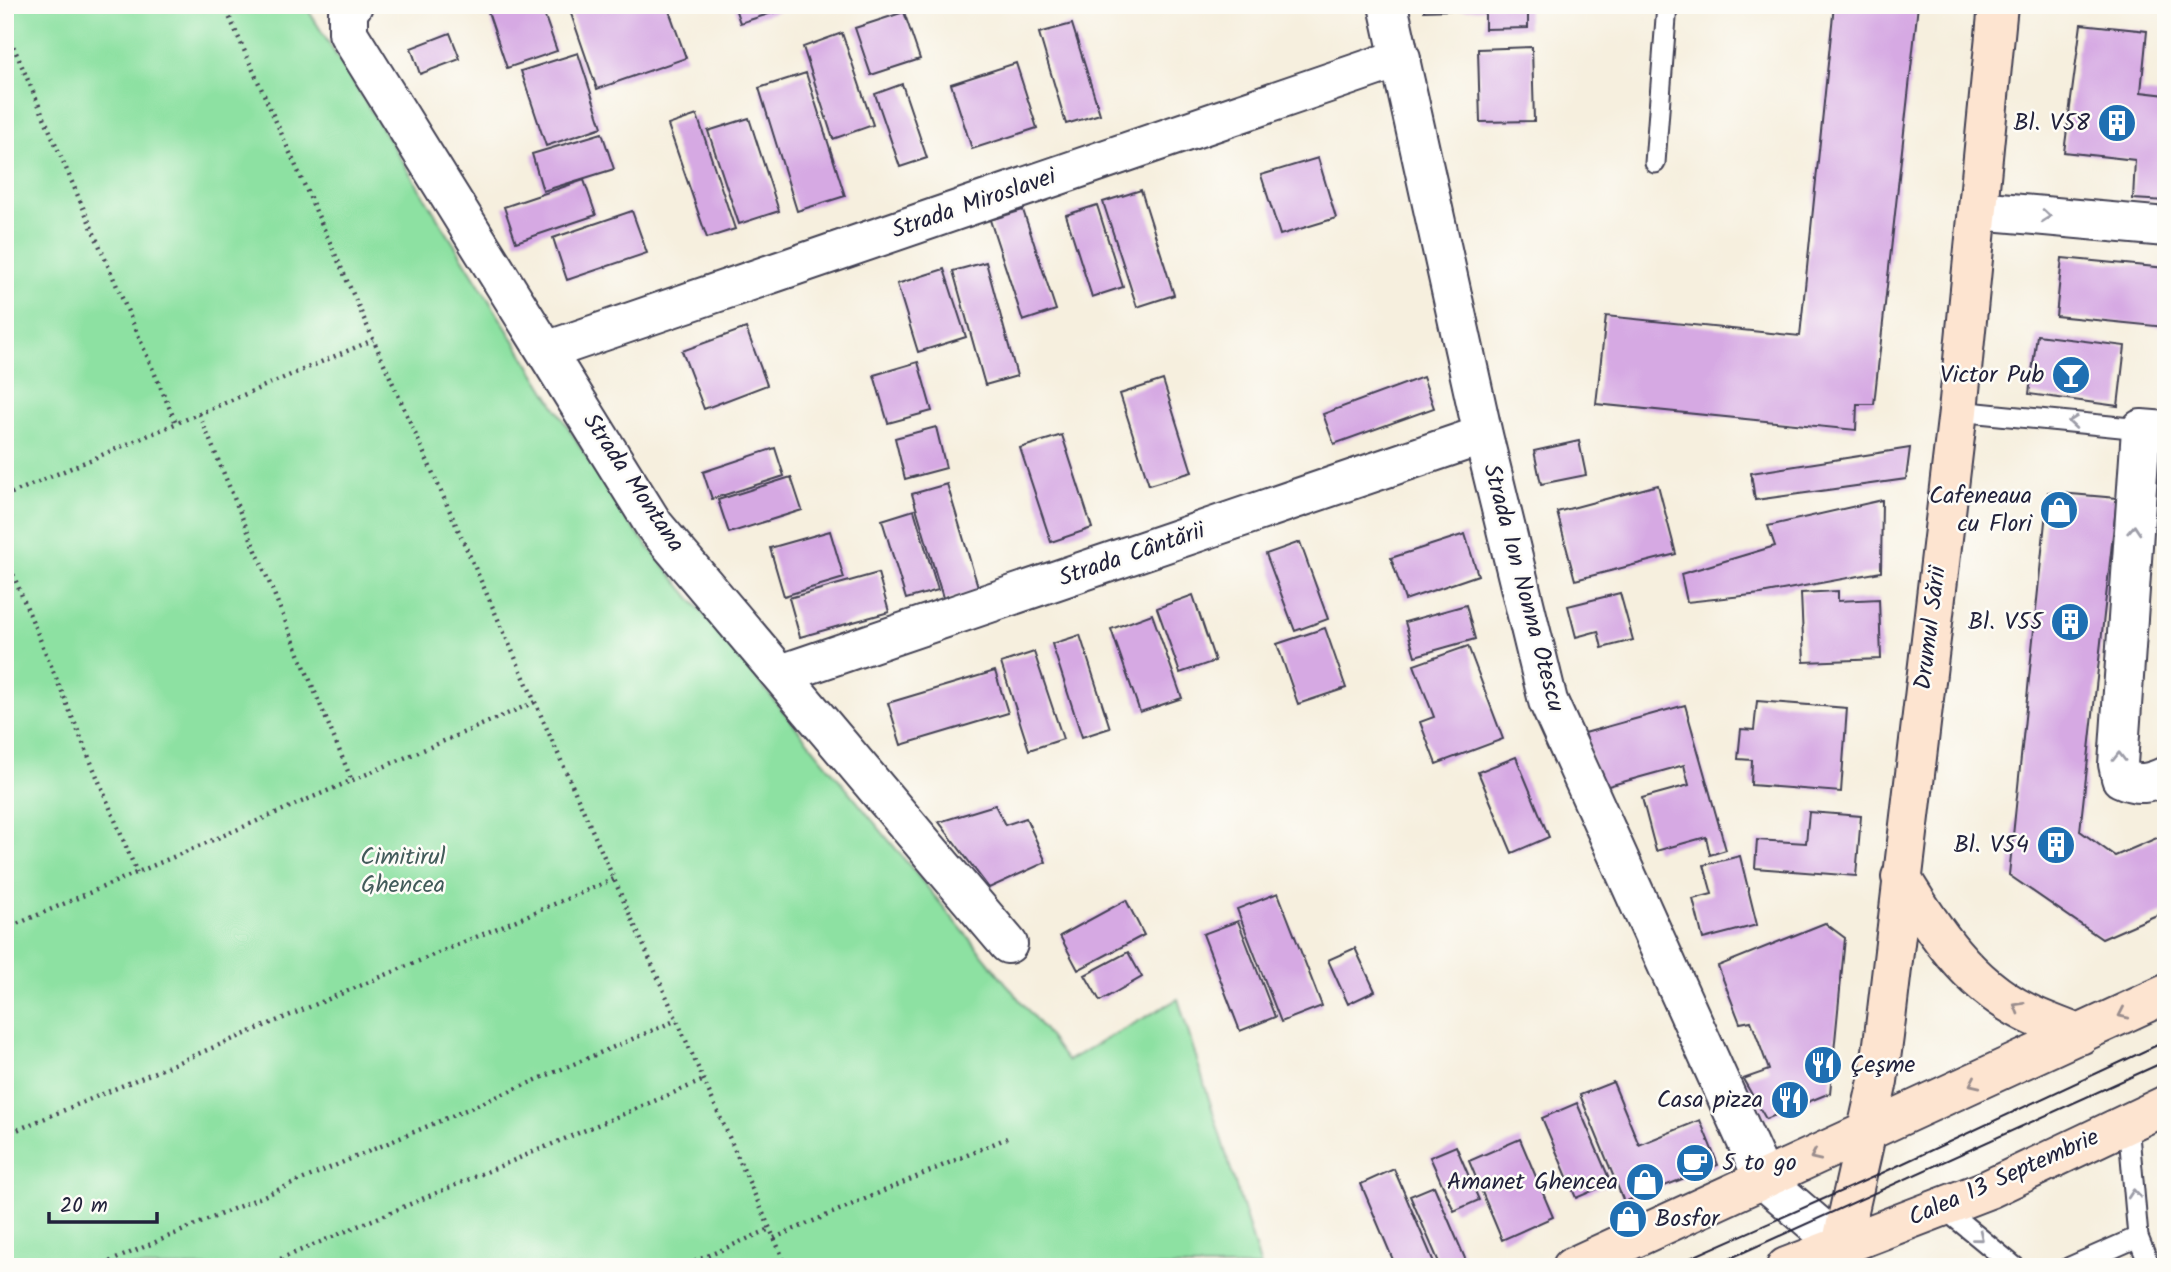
<svg xmlns="http://www.w3.org/2000/svg" width="2171" height="1272" viewBox="0 0 2171 1272" font-family="Kalam,sans-serif">
  <style>
    .green { fill: #8de1a2; stroke: #58826e; stroke-width: 2 }
    .building { fill: #d6a9e3 }
    .lines { fill: none; stroke-linecap: round; stroke-linejoin: round }
    .lane-casing { stroke: #424153; stroke-width: 23 }
    .street-casing { stroke: #424153; stroke-width: 42 }
    .secondary-casing { stroke: #424153; stroke-width: 42 }
    .path { stroke: #424153; stroke-width: 4.5; stroke-dasharray: 2 5; stroke-linecap: butt }
    .lane { stroke: #fff; stroke-width: 19 }
    .street { stroke: #fff; stroke-width: 38 }
    .secondary { stroke: #fde4d0; stroke-width: 38 }
    .tram { stroke: #22223b; stroke-width: 2 }
    .oneway { stroke: #9c9ca7 }
    .oneway2 { stroke: #9a8d8d }
    .labels { text-anchor: middle; dominant-baseline: central; stroke-width: 5; stroke-linejoin: round; paint-order: stroke }
    .poi-label { font-size: 24px; fill: #22223b; stroke: #fdfcf7; text-anchor: end }
    .street-label { font-size: 24px; fill: #22223b; stroke: #fdfcf7 }
    .park-label { font-size: 24px; fill: #425b5a; stroke: #fdfcf7 }
  </style>
  <rect width="100%" height="100%" fill="#fdfcf7"/>
  <filter id="ink" filterUnits="userSpaceOnUse"><feTurbulence type="fractalNoise" baseFrequency=".0143" numOctaves="2"/><feDisplacementMap in="SourceGraphic" scale="14" xChannelSelector="R" yChannelSelector="G"/><feConvolveMatrix kernelMatrix="1 2 1 2 8 2 1 2 1" color-interpolation-filters="sRGB"/></filter>
  <filter id="wash" filterUnits="userSpaceOnUse"><feTurbulence type="fractalNoise" baseFrequency=".00686" numOctaves="4" result="noise"/><feDisplacementMap in="SourceGraphic" scale="28" xChannelSelector="R" yChannelSelector="G"/><feGaussianBlur stdDeviation="1.57" result="paint"/><feColorMatrix in="noise" values="0 0 0 0 0 0 0 0 0 0 0 0 0 0 0 0 0 1.4 0 .05"/><feComposite in="paint" operator="in"/></filter>
  <g filter="url(#wash)">
    <rect width="100%" height="100%" fill="#f6efde"/>
    <path class="green" d="M5,5h300l319,512 417,509 26,35 111,-62 83,268h-1256z"/>
    <g id="blocks">
      <path class="building" d="M541,5l16,46 -50,17 -21,-62z
        M568,5h99l19,53 -89,31z
        M734,5h43l1,6 -38,12z
        M1424,5h104v23l-43,1v-20l-61,2z
        M1834,5h84l-44,399h-17l-1,26 -260,-26 10,-88 194,20z
        M904,12l16,47 -49,16 -16,-47z
        M1072,24l28,90 -34,10 -27,-91z
        M2081,24l66,7 -6,61 25,3v106l-33,-2 2,-39 -71,-8z
        M450,33l10,26 -40,15 -9,-26z
        M842,33l31,92 -40,14 -30,-92z
        M1532,47l2,74 -54,1 -2,-73z
        M578,53l24,74 -56,19 -25,-75z
        M1016,63l21,65 -65,21 -21,-65z
        M806,73l39,123 -48,15 -38,-123z
        M902,84l25,74 -27,9 -25,-73z
        M697,115l38,114 -28,9 -39,-113z
        M749,118l30,93 -40,13 -31,-93z
        M602,133l12,36 -71,22 -11,-37z
        M1318,158l18,60 -56,17 -19,-60z
        M584,180l12,35 -80,27 -12,-35z
        M1141,190l33,105 -37,12 -34,-105z
        M1097,205l26,82 -31,10 -26,-82z
        M1023,210l33,100 -33,11 -33,-101z
        M632,211l15,42 -80,27 -14,-42z
        M2062,258l104,10 -1,59 -109,-11z
        M986,262l31,114 -32,9 -32,-114z
        M944,269l22,68 -48,15 -21,-68z
        M746,328l21,57 -63,24 -22,-58z
        M2037,335l88,11 -7,60 -89,-12z
        M918,362l14,49 -44,12 -14,-48z
        M1423,377l11,31 -100,36 -11,-30z
        M1163,380l29,92 -43,13 -29,-91z
        M936,427l10,41 -41,11 -10,-41z
        M1062,435l30,93 -41,14 -31,-94z
        M1579,441l7,34 -45,9 -7,-33z
        M775,448l9,28 -72,23 -9,-27z
        M1910,448l-4,31 -151,21 -4,-27z
        M791,477l11,33 -73,23 -11,-33z
        M947,484l32,106 -35,11 -32,-107z
        M1658,485l18,69 -101,26 -18,-68z
        M2048,492l69,6 -37,333 35,25 51,-22v77l-64,28 -93,-64z
        M1882,500l-1,72 -120,22 -74,8 -6,-28 94,-28 -7,-20z
        M914,510l24,80 -32,9 -24,-79z
        M830,531l14,47 -60,18 -14,-48z
        M1465,534l13,41 -73,25 -14,-42z
        M1300,542l28,77 -33,12 -29,-77z
        M878,573l11,39 -89,25 -11,-39z
        M1838,591v10l41,-2 2,60 -77,3 -3,-69z
        M1620,593l13,47 -31,8 -4,-17 -22,6 -8,-31z
        M1193,595l22,66 -35,12 -23,-65z
        M1466,605l9,34 -60,17 -10,-34z
        M1152,614l30,84 -42,14 -29,-83z
        M1325,628l21,60 -48,16 -21,-60z
        M1080,635l30,93 -28,9 -30,-93z
        M1468,646l35,93 -67,25 -16,-42 14,-5 -20,-52z
        M1034,652l29,87 -34,11 -28,-87z
        M995,671l13,42 -107,32 -13,-42z
        M1757,701l90,7 -6,84 -90,-7 1,-25 -14,-1 3,-30 13,1z
        M1685,705l41,145 -16,5 -4,-18 -50,14 -14,-53 47,-13 -5,-20 -83,23 -16,-55z
        M1516,757l33,80 -37,16 -34,-81z
        M995,805l10,20 21,-7 20,44 -57,26 -50,-66z
        M1809,812l52,4 -5,60 -101,-8 2,-28 49,3z
        M1740,856l17,69 -54,14 -10,-40 19,-5 -8,-29z
        M1278,893l44,113 -41,16 -44,-113z
        M1126,900l18,35 -66,35 -18,-34z
        M1238,921l37,96 -35,14 -37,-97z
        M1825,923l20,15 -15,155 -64,26 -23,-40 26,-9 -18,-49 -11,2 -22,-57z
        M1355,948l20,43 -27,13 -20,-44z
        M1128,952l14,25 -42,24 -15,-26z
        M1613,1082l26,63 61,-25 18,45 -94,37 -44,-107z
        M1577,1103l34,80 -35,15 -34,-80z
        M1520,1139l33,78 -51,23 -33,-79z
        M1456,1146l23,54 -25,11 -24,-54z
        M1394,1169l42,98h-40l-35,-83z
        M1434,1186l33,77 -9,4h-17l-31,-71z"/>
    </g>
  </g>
  <g filter="url(#ink)">
    <use href="#blocks" fill-opacity="0" stroke="#424153" stroke-width="2"/>
    <g class="lines">
      <defs>
        <path id="lane" d="M1655,163l12,-158
          M1958,411l183,18
          M1942,1207l73,60
          M2138,1237l12,30
          M2070,1267l68,-30 -10,-114"/>
        <path id="street" d="M353,5l-5,7v21l306,492 354,419
          M1388,5l95,430 65,266 216,479 77,66
          M1978,210l188,17
          M546,351l855,-293
          M2166,431l-25,-2 -23,335 3,14c17,8 28,6 45,-2
          M781,674l702,-239"/>
        <path id="secondary" d="M1901,877c32,53 67,106 124,135 17,9 37,15 55,23
          M1572,1267l594,-273
          M1786,1267l203,-78 177,-84
          M1840,1267l1,-21 37,-165 6,-45 74,-625 40,-406"/>
      </defs>
      <use href="#lane" class="lane-casing"/>
      <use href="#street" class="street-casing"/>
      <use href="#secondary" class="secondary-casing"/>
      <path class="path" d="M224,5l563,1262
        M5,27l171,396
        M199,414l153,367
        M5,496l368,-156
        M5,555l132,318
        M5,929l530,-227
        M5,1135l609,-256
        M774,1238l233,-100
        M97,1267l580,-247
        M261,1267l443,-187
        M682,1267l88,-38"/>
      <use href="#lane" class="lane"/>
      <use href="#street" class="street"/>
      <use href="#secondary" class="secondary"/>
      <path class="tram" d="M1670,1267l210,-93 286,-133
        M1711,1267l455,-206"/>
    </g>
    <defs><path id="oneway-chevron" d="M-2-3.5L2.5 0L-2 3.5" fill="none" stroke-width="1.6" stroke-linecap="round" stroke-linejoin="round" transform="scale(1.75)"/></defs>
    <g class="oneway">
      <use href="#oneway-chevron" transform="translate(2046 216) rotate(5)"/>
      <use href="#oneway-chevron" transform="translate(2073 422) rotate(-175)"/>
      <use href="#oneway-chevron" transform="translate(2134 530) rotate(-86)"/>
      <use href="#oneway-chevron" transform="translate(2119 757) rotate(-90)"/>
      <use href="#oneway-chevron" transform="translate(2134 1194) rotate(-95)"/>
      <use href="#oneway-chevron" transform="translate(1979 1237) rotate(39)"/>
    </g>
    <g class="oneway2">
      <use href="#oneway-chevron" transform="translate(2018 1007) rotate(-150)"/>
      <use href="#oneway-chevron" transform="translate(2123 1014) rotate(155)"/>
      <use href="#oneway-chevron" transform="translate(1974 1083) rotate(155)"/>
      <use href="#oneway-chevron" transform="translate(1815 1156) rotate(156)"/>
    </g>
  </g>
  <defs>
    <symbol id="building-disc" viewBox="-11 -11 22 22"><circle r="9.5" fill="#1f6fb2" stroke="#fdfcf7"/><path d="M-4-6H4V6H1V3H-1V6H-4ZM-2.5-4.3h1.7v1.8h-1.7ZM.8-4.3h1.7v1.8H.8ZM-2.5-1h1.7V.8h-1.7ZM.8-1h1.7V.8H.8Z" fill="#fff"/></symbol>
    <symbol id="bar-disc" viewBox="-11 -11 22 22"><circle r="9.5" fill="#1f6fb2" stroke="#fdfcf7"/><path d="M-6-5H6L.8 .8V4.5H3.5V6h-7V4.5H-.8V.8Z" fill="#fff"/></symbol>
    <symbol id="shop-disc" viewBox="-11 -11 22 22"><circle r="9.5" fill="#1f6fb2" stroke="#fdfcf7"/><path d="M-5-2.5h2.3a2.7 3.5 0 0 1 5.4 0H5L5.5 6h-11ZM-1.5-2.5h3a1.5 2.3 0 0 0-3 0Z" fill="#fff"/></symbol>
    <symbol id="restaurant-disc" viewBox="-11 -11 22 22"><circle r="9.5" fill="#1f6fb2" stroke="#fdfcf7"/><path d="M-5-6h1v4h1v-4h1v4h1v-4h1v5L-1.5 .5V6h-2V.5L-5-1ZM5-6V6H3V1.5H1.5Q1.5-4 5-6Z" fill="#fff"/></symbol>
    <symbol id="cafe-disc" viewBox="-11 -11 22 22"><circle r="9.5" fill="#1f6fb2" stroke="#fdfcf7"/><path d="M-5.5-4.5H6V0H3Q3 3.5 0 3.5H-2.5Q-5.5 3.5-5.5 0ZM3-3.2v2h1.7v-2ZM-6 4.5H4V6H-6Z" fill="#fff"/></symbol>
  </defs>
  <g fill-rule="evenodd">
    <use href="#building-disc" x="2095" y="101" width="44" height="44"/>
    <use href="#bar-disc" x="2049" y="353" width="44" height="44"/>
    <use href="#shop-disc" x="2037" y="488" width="44" height="44"/>
    <use href="#building-disc" x="2048" y="600" width="44" height="44"/>
    <use href="#building-disc" x="2034" y="823" width="44" height="44"/>
    <use href="#restaurant-disc" x="1801" y="1043" width="44" height="44"/>
    <use href="#restaurant-disc" x="1768" y="1078" width="44" height="44"/>
    <use href="#cafe-disc" x="1673" y="1141" width="44" height="44"/>
    <use href="#shop-disc" x="1623" y="1160" width="44" height="44"/>
    <use href="#shop-disc" x="1606" y="1197" width="44" height="44"/>
  </g>
  <g class="labels">
    <g class="poi-label">
      <text x="2090" y="123">Bl. V58</text>
      <text x="2044" y="375">Victor Pub</text>
      <text x="2032" y="496">Cafeneaua<tspan x="2032" dy="28">cu Flori</tspan></text>
      <text x="2043" y="622">Bl. V55</text>
      <text x="2029" y="845">Bl. V54</text>
      <text x="1850" y="1065" text-anchor="start">Çeşme</text>
      <text x="1763" y="1100">Casa pizza</text>
      <text x="1722" y="1163" text-anchor="start">5 to go</text>
      <text x="1618" y="1182">Amanet Ghencea</text>
      <text x="1655" y="1219" text-anchor="start">Bosfor</text>
    </g>
    <g class="street-label">
      <text transform="translate(974 204) rotate(-19)">Strada Miroslavei</text>
      <text transform="translate(633 483) rotate(56)">Strada Montana</text>
      <text transform="translate(1132 555) rotate(-19)">Strada Cântării</text>
      <text transform="translate(1523 588) rotate(75)">Strada Ion Nonna Otescu</text>
      <text transform="translate(1931 628) rotate(-83)">Drumul Sării</text>
      <text transform="translate(2004 1178) rotate(-24)">Calea 13 Septembrie</text>
    </g>
    <g class="park-label">
      <text x="403" y="857">Cimitirul<tspan x="403" dy="28">Ghencea</tspan></text>
    </g>
  </g>
  <rect width="2171" height="1272" fill="none" stroke="#fdfcf7" stroke-width="28"/>
  <path d="M49 1212v10h108v-10" fill="none" stroke="#22223b" stroke-width="3.5"/>
  <text x="60" y="1212" font-size="21" fill="#22223b" stroke="#fdfcf7" stroke-width="5" paint-order="stroke">20 m</text>
</svg>
